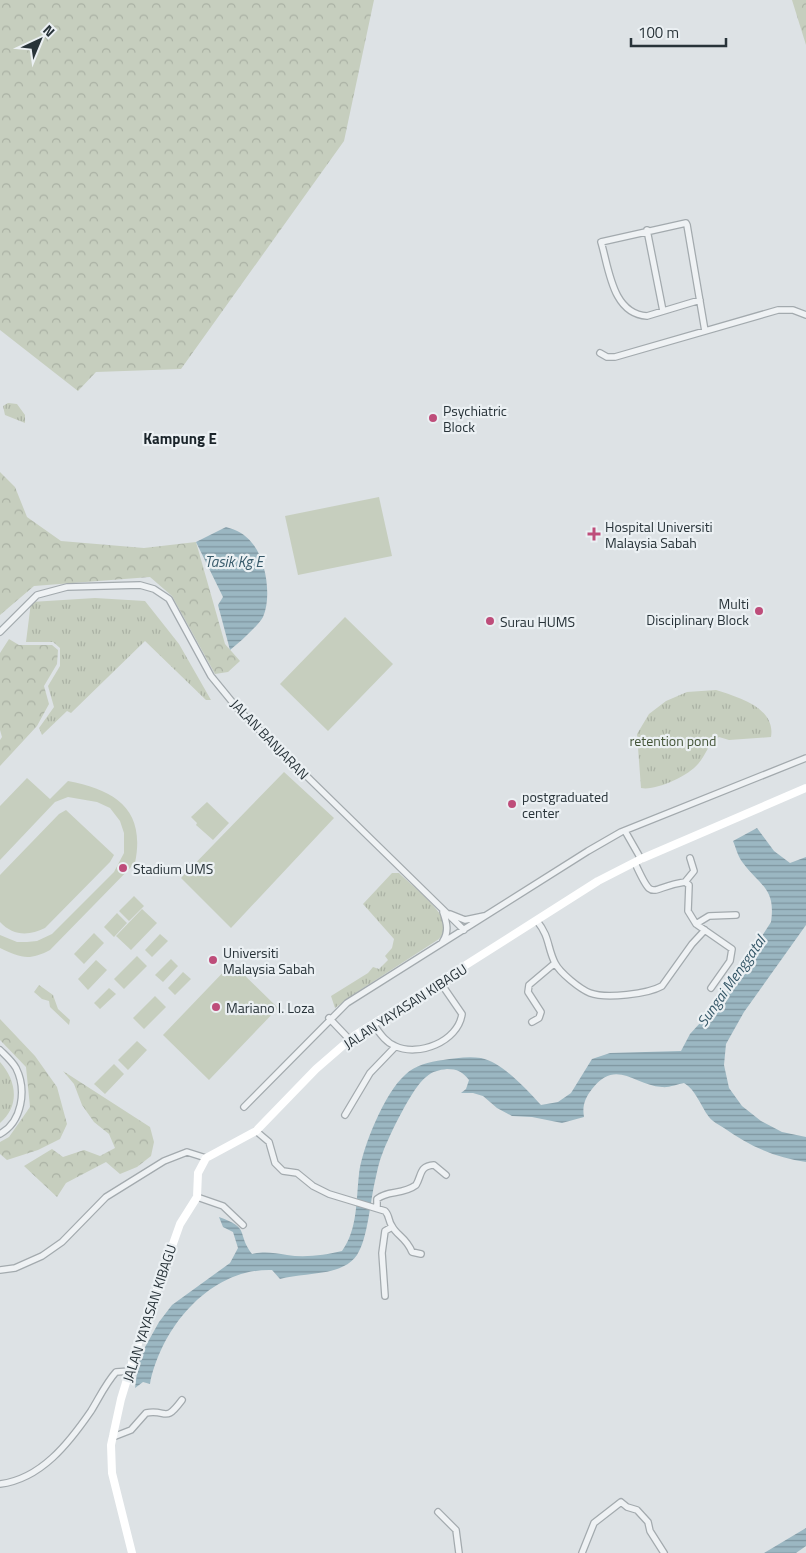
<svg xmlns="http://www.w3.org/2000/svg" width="806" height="1553" viewBox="0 0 806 1553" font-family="'Titillium Web',sans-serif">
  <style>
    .grass { fill: url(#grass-tufts) }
    .forest { fill: url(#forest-crowns) }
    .pitch { fill: #c6cebe }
    .water { fill: url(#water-rules) }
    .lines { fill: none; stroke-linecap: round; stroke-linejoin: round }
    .street-casing { stroke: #a3aaae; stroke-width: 8 }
    .street { stroke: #eff2f4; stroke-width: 5.5 }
    .secondary { stroke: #fff; stroke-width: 8 }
    .poi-dot { fill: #be4d7a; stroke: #ebf0f3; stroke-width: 2 }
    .labels { text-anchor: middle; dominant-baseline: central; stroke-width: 4.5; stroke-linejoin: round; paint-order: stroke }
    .poi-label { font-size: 14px; fill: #283339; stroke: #ebf0f3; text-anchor: start }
    .street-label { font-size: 14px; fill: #283339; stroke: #ebf0f3 }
    .park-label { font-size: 14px; fill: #435437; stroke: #ebf0f3 }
    .neighbourhood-label { font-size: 15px; font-weight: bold; fill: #1a242a; stroke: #ebf0f3 }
    .water-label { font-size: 15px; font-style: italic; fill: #375969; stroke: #ebf0f3 }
  </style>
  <defs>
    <pattern id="grass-tufts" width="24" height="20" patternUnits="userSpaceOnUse" patternTransform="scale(1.25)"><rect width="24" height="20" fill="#c6cebe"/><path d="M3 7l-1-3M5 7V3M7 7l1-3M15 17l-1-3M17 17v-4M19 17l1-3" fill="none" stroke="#aab1a4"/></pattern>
    <pattern id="forest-crowns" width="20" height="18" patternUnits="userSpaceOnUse" patternTransform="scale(1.25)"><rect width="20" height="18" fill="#c6cebe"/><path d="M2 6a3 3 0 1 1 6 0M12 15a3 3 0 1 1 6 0" fill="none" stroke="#aab1a4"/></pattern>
    <pattern id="water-rules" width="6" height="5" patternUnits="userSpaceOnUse" patternTransform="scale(1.25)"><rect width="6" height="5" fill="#9bb7c2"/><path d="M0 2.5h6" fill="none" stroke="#7e959f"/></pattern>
  </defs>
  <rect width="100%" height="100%" fill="#dde2e5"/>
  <path class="grass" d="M8,403l9,1 8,11v8l-20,-8 -2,-9z
    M95,598l50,3 34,43 32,56h-5l-61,-59 -74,72 -4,-2 -25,24 -3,-7 15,-21 -6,-21 12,-20v-18l-7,-6h-27l5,-40z
    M716,690c21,7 60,17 55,47l-42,3 -10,-3c-12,7 -12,17 -21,27 -10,12 -42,27 -57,24l-4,-54 12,-20 17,-13 21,-9z
    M392,873h7c11,11 49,40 46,56 0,3 -4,7 -6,10l-85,55 -19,14 -4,-12 37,-23 5,-6 6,2 9,-9 -3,-4 7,-8 2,-9 -31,-35z
    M0,1062c17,19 20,44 0,61z"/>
  <path class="forest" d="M0,0h374l-30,141 -163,228 -85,3 -18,19 -78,-61z
    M792,0h14v45z
    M0,472l15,15 12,30 34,24 83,7 52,-6 29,102 15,17 -12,11 -13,2 -43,-78 -22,-19 -116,9 -34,29z
    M9,639l10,6h33l6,5 -1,14 -13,22 5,18 -12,22 -37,40v-26l2,-3 -2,-7v-77z
    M39,985l14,10 5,14 12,11 -1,5 -19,-18 -1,-6 -7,-2 -8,-7z
    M0,1019l35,37 22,31 10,37 -7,15 -22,11 -31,10 -7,-6v-12l9,-5 21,-30 -4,-40 -26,-27z
    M63,1071l87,56 4,15 -3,14 -14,11 -17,7 -14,-12 -40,21 -9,14 -33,-31 28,-17 11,8 21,-7 16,6 15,-8 -6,-14 -15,-12 -12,-17 -8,-21z"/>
  <path class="pitch" d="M379,497l13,59 -94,19 -13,-59z
    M345,617l48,47 -65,67 -48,-47z
    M284,772l50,46 -103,110 -50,-50z
    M27,778l23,21 18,-18c47,9 78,28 67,82l-85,87c-21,11 -29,8 -50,-2v-13l17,7h10l10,-1 15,-7 62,-62 10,-19v-20l-4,-12 -10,-13 -13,-6 -29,-5 -13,5 -55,58v-54z
    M207,802l22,21 -16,17 -17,-15 1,-2 -6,-6z
    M66,810l48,45 -4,7 -65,66c-16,8 -32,8 -45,-6v-47l59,-61z
    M134,896l10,10 -15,15 -10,-10z
    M142,909l15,14 -26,27 -15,-14z
    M117,913l10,10 -13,14 -10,-10z
    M94,933l10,10 -20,21 -10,-10z
    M160,934l8,7 -16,16 -7,-7z
    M137,956l10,10 -23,23 -10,-10z
    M171,959l7,7 -15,16 -8,-7z
    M96,960l11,10 -19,20 -10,-11z
    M232,963l46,45 -69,72 -46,-45z
    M183,972l8,7 -16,16 -7,-7z
    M109,988l7,6 -16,15 -6,-6z
    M155,996l11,11 -22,22 -11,-11z
    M137,1041l10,9 -19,20 -10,-10z
    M114,1064l10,10 -19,20 -11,-10z"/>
  <path class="water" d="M226,527c11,3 19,7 26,16 14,16 20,54 11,74 -4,8 -25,27 -33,33l-12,-45 5,-8 -27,-55z
    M757,828l17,23 16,12 16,-6v68l-62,87 -18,32 -2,21 5,23 13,18 19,15 21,11 24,5v25c-30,-4 -57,-16 -82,-34 -5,-3 -12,-7 -15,-11 -9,-12 -13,-27 -25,-34 -6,1 -16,5 -22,4 -28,-2 -46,-29 -70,2 -7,9 -10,17 -8,28l-22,6 -30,-6 -20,-1 -15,-8 -14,-12 -10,-3h-12l5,-4 3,-9c-6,-8 -12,-11 -22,-11 -8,1 -14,2 -21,8 -13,9 -37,59 -43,75 -4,9 -6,20 -8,29 -5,21 -7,57 -18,74 -15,22 -53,17 -77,24l-8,-9c-62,-2 -111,58 -122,114l-7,-2 -8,6 4,-30 20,-36 13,-17 58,-42 8,-15 -5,-16 -10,-5 -4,-10c32,11 17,16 33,37 13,-3 22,-1 35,1 18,3 38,0 55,-4 16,-22 14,-51 17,-77 3,-26 26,-82 46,-99 10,-10 24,-13 38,-15 12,-2 26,-4 38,-2 21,4 46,32 60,47l17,-3 13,-9 21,-34 18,-6 71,-2 9,-17 31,-34 50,-78c5,-34 -11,-36 -28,-59 -5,-6 -7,-15 -10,-22z
    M806,1528v18l-10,7h-32z"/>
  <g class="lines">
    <defs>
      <path id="street" d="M647,230l16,81
        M700,300l-53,16c-35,-2 -38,-48 -46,-74l85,-19 1,2 18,106
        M600,353l7,4h8l163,-47h15l13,5
        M0,632l37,-37 30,-8 73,-2 14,4 15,10 42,77 27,33 226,221
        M625,831l16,28
        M635,863c19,42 14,24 50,19l4,3 -1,26 8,13 36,25 -2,12 -19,27
        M685,882l9,-11 -4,-13
        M443,912c4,11 6,20 0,29
        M450,914l15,6 19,-4
        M537,921c13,16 10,26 18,42 5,10 25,26 35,30 16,6 58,1 72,-7l30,-42 13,-14
        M696,924l13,-8 27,-1
        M329,1018l21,22
        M532,1022l7,-4 2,-6 -13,-20 1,-7 26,-22
        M373,1024c6,8 12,18 22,22 23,11 63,-4 67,-32l-22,-32
        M0,1050c5,5 12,11 16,18 11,22 6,54 -16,66
        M244,1107l103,-104 241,-152 33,-19 185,-74
        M345,1115l25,-42 25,-26
        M256,1131l13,11 6,21 8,8 14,2 16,13 16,8 56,17c5,5 3,10 7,15 5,10 14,11 20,26l9,2
        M197,1197l26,9 20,19
        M377,1208v-9c10,-9 26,-4 39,-14 6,-10 3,-19 18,-20l12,10
        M0,1270l15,-2 27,-12 20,-14 44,-45 58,-36 23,-9 19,6
        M385,1296l-3,-43 3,-22 7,-4
        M113,1437l18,-7 15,-17c22,-4 18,11 36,-13
        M0,1484c41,-5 69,-41 91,-73 8,-13 15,-28 25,-39l14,-1
        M438,1512l18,18 3,23
        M582,1553l12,-30 27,-21 6,5 10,3 11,12 2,9 14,22"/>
    </defs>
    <use href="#street" class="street-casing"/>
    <use href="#street" class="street"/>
    <path class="secondary" d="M132,1553l-20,-80 -1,-28 10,-46 19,-62 40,-113 17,-27 1,-24 8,-15 50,-27 60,-62 38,-33 244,-155 43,-22 165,-71"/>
  </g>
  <g class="poi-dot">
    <circle cx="433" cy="418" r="5"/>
    <path d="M591.5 526.5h5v5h5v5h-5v5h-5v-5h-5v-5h5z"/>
    <circle cx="759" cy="611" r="5"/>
    <circle cx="490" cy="621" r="5"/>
    <circle cx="512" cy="804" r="5"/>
    <circle cx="123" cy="868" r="5"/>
    <circle cx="213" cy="960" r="5"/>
    <circle cx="216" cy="1007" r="5"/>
  </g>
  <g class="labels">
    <g class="poi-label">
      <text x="443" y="410">Psychiatric<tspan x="443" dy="16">Block</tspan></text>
      <text x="605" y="526">Hospital Universiti<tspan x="605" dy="16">Malaysia Sabah</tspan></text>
      <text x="749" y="603" text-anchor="end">Multi<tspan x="749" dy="16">Disciplinary Block</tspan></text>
      <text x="500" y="621">Surau HUMS</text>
      <text x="522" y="796">postgraduated<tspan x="522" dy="16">center</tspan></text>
      <text x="133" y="868">Stadium UMS</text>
      <text x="223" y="952">Universiti<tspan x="223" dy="16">Malaysia Sabah</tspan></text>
      <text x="226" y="1007">Mariano I. Loza</text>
    </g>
    <g class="street-label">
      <text transform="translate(270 739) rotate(46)">JALAN BANJARAN</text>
      <text transform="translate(405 1006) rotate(-33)">JALAN YAYASAN KIBAGU</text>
      <text transform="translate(149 1313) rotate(-72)">JALAN YAYASAN KIBAGU</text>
    </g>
    <g class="park-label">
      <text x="673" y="740">retention pond</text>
    </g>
    <g class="neighbourhood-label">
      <text x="180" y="438">Kampung E</text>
    </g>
    <g class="water-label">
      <text x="234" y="561">Tasik Kg E</text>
      <text transform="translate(731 981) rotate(-55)">Sungai Menggatal</text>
    </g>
  </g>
  <g transform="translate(40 40) rotate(44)" stroke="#ebf0f3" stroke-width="4" paint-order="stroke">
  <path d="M0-4L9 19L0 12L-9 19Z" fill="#283339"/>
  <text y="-8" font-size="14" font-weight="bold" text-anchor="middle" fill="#283339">N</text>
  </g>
  <path d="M631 38v8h95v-8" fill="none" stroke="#283339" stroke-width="2.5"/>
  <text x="638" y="38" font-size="15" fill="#283339" stroke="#ebf0f3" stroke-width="4" paint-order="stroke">100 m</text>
</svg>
